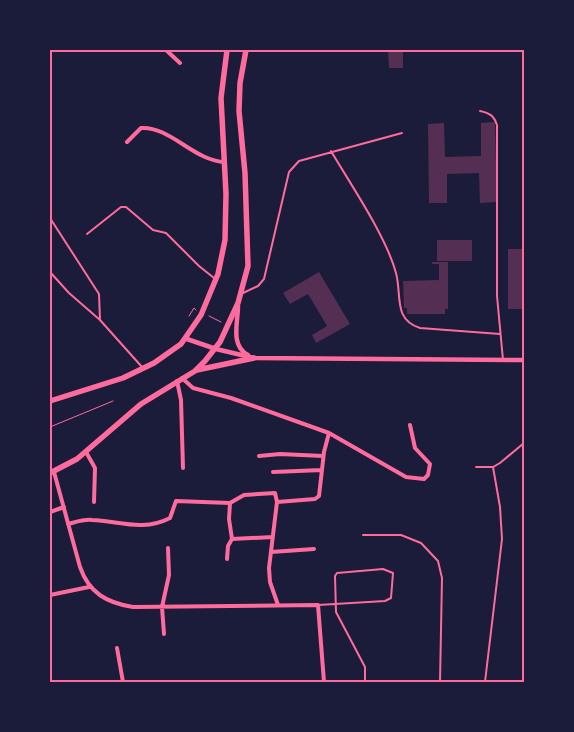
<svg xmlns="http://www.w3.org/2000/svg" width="574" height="732" viewBox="0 0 574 732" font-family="'Fira Sans Condensed',sans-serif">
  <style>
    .building { fill: #542f53 }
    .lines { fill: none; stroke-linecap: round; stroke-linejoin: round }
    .path { stroke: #ff6b9d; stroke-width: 1 }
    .service { stroke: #ff6b9d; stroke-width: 2 }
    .minor { stroke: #ff6b9d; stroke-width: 4 }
    .tertiary { stroke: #ff6b9d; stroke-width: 4.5 }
    .trunk { stroke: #ff6b9d; stroke-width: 5.5 }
    .neatline { fill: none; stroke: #ff6b9d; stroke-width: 2 }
  </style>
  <rect width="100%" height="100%" fill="#1b1b3a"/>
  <path class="building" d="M388,50h15v18h-14z
    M495,122l2,80 -17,1 -1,-30 -32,1v29h-18l-1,-79 16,-1 1,34 36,-1v-33z
    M437,240h35v21h-35z
    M508,249h15v60h-15z
    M432,262h16v47h-3v5h-38v-6h-3l-1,-27 36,-1v-16h-7z
    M319,272l31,52 -34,19 -4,-8 15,-9 -19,-32 -18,10 -7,-11z"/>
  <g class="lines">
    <path class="path" d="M189,316l5,-8 2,2
      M209,316l12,6
      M50,427l63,-26"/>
    <path class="service" d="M480,111c10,2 14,5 17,14v171l6,64
      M331,151c20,34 55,85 65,122 6,22 -3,47 24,55l80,6
      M50,218l49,76 1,26 42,47
      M87,234l34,-27h5l27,23 13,3 33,33 15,12
      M50,272l19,21 31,27
      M243,293l15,-7 6,-7 25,-107 10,-11 103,-28
      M476,467h17
      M363,535h38l20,8 17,18 4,17 -2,104
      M318,605l67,-4 6,-3 2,-25 -10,-4 -46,4 -2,3 1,36 29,55v15
      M485,682l17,-143 -2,-32 -7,-40 7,-4 24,-20"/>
    <path class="minor" d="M166,50l14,13
      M127,142l14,-14c29,-2 53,33 84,34
      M182,378l11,10 38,10 98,35 77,44 18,2 4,-4 2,-11 -15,-16 -5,-23
      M177,381l4,19 2,68
      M86,452l9,16 -1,34
      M259,456l21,-2 43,2
      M54,472l26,95c9,26 27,36 53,40l185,-2 6,77
      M273,472l49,-2
      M277,502l38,-3 4,-3 5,-44 5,-19
      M50,512l14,-5
      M68,524c8,-2 16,-5 24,-4 27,1 51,12 78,-2l6,-17 54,2 14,-8 31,-2 2,9 -8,66 1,14 8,23
      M232,539l41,-2
      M271,552l43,-3
      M227,559l1,-13 4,-7 -3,-20 1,-16
      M50,595l39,-8
      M164,634l-2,-27 7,-32 -1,-27
      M117,648l6,34"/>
    <path class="tertiary" d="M238,306c0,16 -8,40 10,49
      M187,339l29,10 38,9 270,2"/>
    <path class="trunk" d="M197,370l57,-12
      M50,401l73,-23 31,-15 27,-19 20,-29 17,-41 7,-34 1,-46 -5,-96 6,-48
      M50,473l27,-14 64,-55 54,-33 10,-10 15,-19 18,-39 10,-37 -3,-93 -6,-62 1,-28 6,-33"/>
  </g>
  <rect width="574" height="732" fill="none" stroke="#1b1b3a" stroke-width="102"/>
  <rect x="51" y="51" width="472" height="630" class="neatline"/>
</svg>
